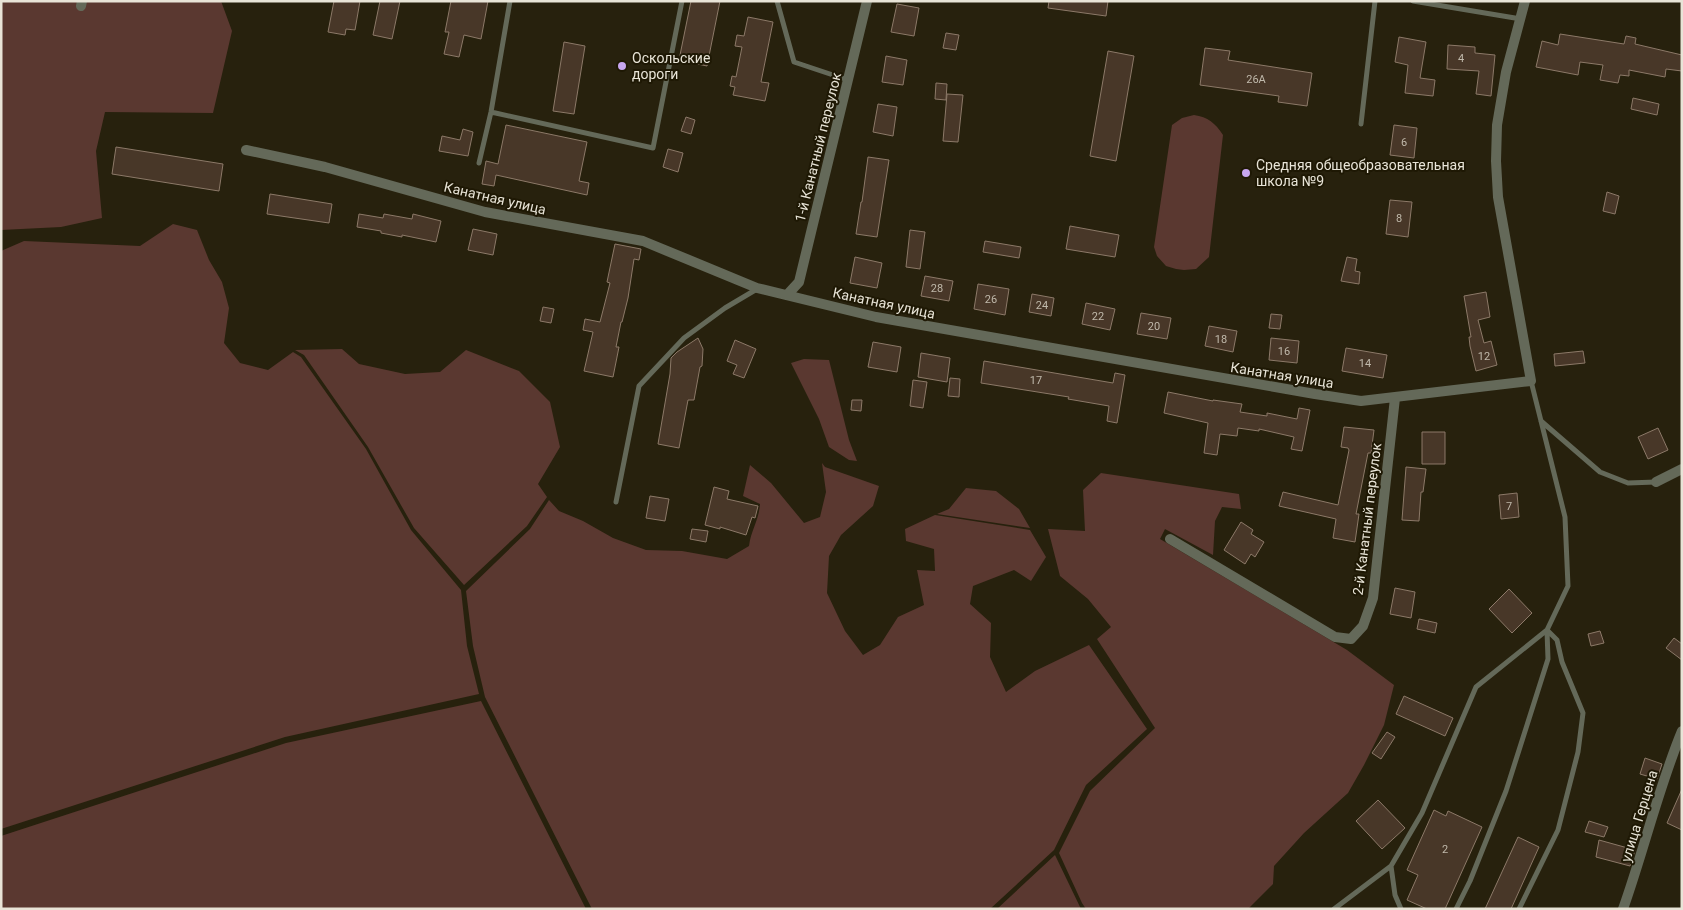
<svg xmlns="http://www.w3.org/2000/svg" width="1683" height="910" viewBox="0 0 1683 910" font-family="Roboto,sans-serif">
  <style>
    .green { fill: #5a3830 }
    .building { fill: #483728; stroke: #8c7968 }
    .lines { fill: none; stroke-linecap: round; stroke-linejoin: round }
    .service { stroke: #646959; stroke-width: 5 }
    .minor { stroke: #646959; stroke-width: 10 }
    .poi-dot { fill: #c7a6ef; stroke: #1e1804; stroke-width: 2 }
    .labels { text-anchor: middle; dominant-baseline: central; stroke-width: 4; stroke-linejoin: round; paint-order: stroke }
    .number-label { font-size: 11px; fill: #c0b9ab }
    .poi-label { font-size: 14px; fill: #e8e4d7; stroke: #1e1804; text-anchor: start }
    .street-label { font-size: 14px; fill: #e8e4d7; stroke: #1e1804 }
  </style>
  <rect width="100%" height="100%" fill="#27210d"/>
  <path class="green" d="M1,1h220l11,30 -19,82 -108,-1 -9,39 6,67 -41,9 -60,3z
    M1194,115c14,2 21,8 29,20l-14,122 -13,12 -12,1 -8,-1 -10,-3 -9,-10 -3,-9 18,-122 10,-7z
    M173,224l24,6 12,30 13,22 7,26 -5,35 16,20 28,7 25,-18 8,5 65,92 45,81 50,60 6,56 12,48 -194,43 -284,92v-578l23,-10 116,5z
    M342,349l17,15 46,10 35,-2 26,-22 53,21 31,31 10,45 -22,37 9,13 -20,29 -63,59 -50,-57 -46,-81 -64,-92 -9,-5z
    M804,359l25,1 20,80 8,21 -8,-1 -20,-13 -10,-28 -28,-56z
    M822,463l3,4 54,19 -6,20 -32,29 -12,21 -2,37 18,38 18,24 17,-10 18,-28 26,-12 -7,-35 18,1 -1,-22 -28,-8 -1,-12 30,-14 95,15 16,27 -15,24 -17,-11 -41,16 -3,18 21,19 -1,34 16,35 29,-21 54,-26 58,84 -61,56 -32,65 -64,59h-398l-107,-212 -12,-51 -7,-55 64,-62 19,-29 10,11 24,10 30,17 33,12 36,1 45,8 22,-13c2,-16 10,-26 11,-42l-17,-8 7,-31 21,18 33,40 16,-6 6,-25z
    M1101,473l138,21 2,15 -19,-2 -7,14 -2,34 -48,-26 -5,10 187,111 47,35 -10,40 -20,40 -16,28 -44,40 -30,33 -1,18 -25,25h-162l-4,-6 -23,-50 31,-62 65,-63 -58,-89 14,-12 -23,-28 -28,-23 -12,-47 37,2 -2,-41z
    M966,488l30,3 23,18 11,19 -93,-14 12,-5z
    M481,701l105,208h-585v-73l285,-93z
    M1055,855l26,54h-84z"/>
  <path class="building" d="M334,1h26l-5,29 -9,-1 -1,6 -17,-3z
    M380,1h20l-8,38 -19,-4z
    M451,1h37l-7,38 -17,-4 -5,22 -15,-3 5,-22h-4z
    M691,1h29l-13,65 -28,-6z
    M1049,1h59l-2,15 -58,-8z
    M897,4l22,4 -5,28 -23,-4z
    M748,17l25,5 -12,60 8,1 -4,18 -32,-6 2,-8 -5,-1 2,-10 4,1 6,-30 -7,-1 2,-11 7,1z
    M946,33l13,2 -3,15 -13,-2z
    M1560,34l64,10 2,-8 10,2 -1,6 47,11v16l-16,-2 -1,8 -36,-7v6l-9,-1 -2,8 -18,-3 3,-15 -23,-3 -2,13 -42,-8 6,-26 16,4z
    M1399,37l27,5 -6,36 15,2 -2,16 -28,-3 3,-28 -13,-3z
    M564,42l21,4 -11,68 -21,-3z
    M1448,45l27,2v6l20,2 -4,41 -15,-2 3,-23 -32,-2z
    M1205,48l25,3 -2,9 84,13 -5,33 -29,-4 1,-6 -79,-11z
    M1108,51l26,5 -18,105 -26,-5z
    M886,56l21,4 -4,25 -21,-3z
    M936,83l11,1 -1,16 -11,-1z
    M947,94l16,1 -5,47 -15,-1z
    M1633,98l26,6 -2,11 -26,-6z
    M878,104l19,3 -4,29 -20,-4z
    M686,117l9,3 -4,14 -10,-3z
    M506,125l81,17 -8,39 10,2 -2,12 -91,-20 -2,11 -12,-2 4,-23 12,3z
    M1394,125l23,3 -3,30 -24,-3z
    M463,129l10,3 -5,24 -29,-5 3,-15 18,4z
    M116,147l107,17 -4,27 -107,-17z
    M668,149l15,4 -5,19 -15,-5z
    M868,157l21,3 -12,77 -21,-3 5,-32h1z
    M1607,192l12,4 -4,18 -12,-3z
    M270,194l62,10 -3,19 -62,-9z
    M1390,200l22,2 -4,35 -22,-3z
    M359,214l24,4 1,-4 28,5 1,-5 28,7 -5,21 -34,-7v2l-21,-4v-2l-24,-4z
    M1070,226l49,9 -4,22 -49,-8z
    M473,229l24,5 -4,21 -25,-5z
    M910,230l15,2 -5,37 -14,-2z
    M985,241l36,6 -2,11 -36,-6z
    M615,244l26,5 -2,11 -5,-1 -6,39 -6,24h-1l-5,25h3l-6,30 -29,-6 9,-39 -10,-2 2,-11 15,3 10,-39 -3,-1z
    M855,257l27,6 -5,25 -27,-5z
    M1347,257l10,2 -2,12 5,1 -1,12 -18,-3z
    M925,276l28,5 -4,20 -28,-5z
    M978,284l31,5 -4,26 -31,-6z
    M1486,292l4,25 -12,3 6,23 7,-2 6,24 -21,6 -6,-25 -1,-9h2l-7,-41z
    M1032,294l22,4 -3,18 -22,-4z
    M1086,303l29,6 -5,21 -28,-6z
    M543,307l11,2 -3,14 -11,-2z
    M1141,313l30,5 -4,21 -30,-5z
    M1271,314l11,1 -2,14 -11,-1z
    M1209,326l28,5 -4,21 -28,-6z
    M698,338l5,11 -1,17 -2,1 -6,33h-6l-9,48 -21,-4 12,-70 1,-16 6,-6z
    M1271,338l28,3 -2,22 -28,-3z
    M735,340l21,9 -12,29 -11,-4 4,-9 -10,-4z
    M873,342l28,5 -4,25 -29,-5z
    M1346,348l41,7 -4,23 -41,-7z
    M1583,351l2,12 -30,3 -1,-12z
    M921,353l29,5 -3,24 -29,-5z
    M984,361l129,22 2,-10 10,2 -8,48 -10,-2 2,-15 -41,-7 1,-2 -88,-14z
    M950,378l10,1 -1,18 -11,-1z
    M913,380l14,2 -4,26 -13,-2z
    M1168,392l45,9v-1l29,4 -2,8 27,4v-3l30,6 2,-11 11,2 -8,41 -11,-2 3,-12 -35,-8v2l-21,-3 -1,8 -17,-2 -3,21 -13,-2 4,-30 -44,-10z
    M852,400h10l-1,11 -10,-1z
    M1344,427l30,3 -3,23h-3l-12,61h3l-4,28 -22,-4 3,-19 -57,-13 4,-14 55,13 11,-55 -1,-2 -7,-1z
    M1658,428l10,22 -20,9 -10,-22z
    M1422,432h23v32h-23z
    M1406,467l20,2 -3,23h-2l-2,29 -17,-1z
    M714,487l15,4 -2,8 31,7 -3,12 -3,-1 -6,18 -26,-8v2l-15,-4z
    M1517,493l2,24 -18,2 -2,-24z
    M650,496l19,3 -4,22 -19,-3z
    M1241,522l12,8 -2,4 13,8 -9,15 -4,-3 -6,10 -21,-14z
    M692,529l16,2 -2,11 -16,-3z
    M1395,588l20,4 -4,26 -21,-4z
    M1509,589l23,24 -20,20 -23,-24z
    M1419,619l18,4 -2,10 -18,-4z
    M1600,631l4,12 -13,3 -3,-12z
    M1674,638l8,6v16l-16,-12z
    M1404,696l49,22 -8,18 -49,-22z
    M1387,732l8,5 -14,22 -9,-6z
    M1645,758l17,6 -5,15 -17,-5z
    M1682,789v41l-15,-7z
    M1378,800l27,28 -23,21 -26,-28z
    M1434,810l12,6 2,-5 34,16 -37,82h-18l-20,-9 11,-25 -11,-5z
    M1589,821l19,6 -4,10 -19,-5z
    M1518,837l21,10 -28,62h-26z
    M1599,840l36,10 -5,16 -34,-9z"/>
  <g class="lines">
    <path class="service" d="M777,1l17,61 54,18
      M1413,1l108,18
      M491,112l162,36 29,-147
      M1361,124l14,-123
      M479,163l12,-51 19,-111
      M1541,421l59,51 28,11 28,-1
      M616,502l23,-116 45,-48 41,-30 32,-19
      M1391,866l4,29 6,14
      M1334,909l57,-43 31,-53 54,-126 71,-57 21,-44 -3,-69 -34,-136
      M1456,909l14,-28 36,-90 42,-132 -1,-28
      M1519,909l39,-79 20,-78 5,-39 -21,-51 -5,-22 -10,-10"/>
    <path class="minor" d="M81,6l1,-5
      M246,150l79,17 160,45 158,29 114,47 119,29 439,77 46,7 170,-20 -33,-184 -2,-36 1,-36 9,-53 19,-71
      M787,295l12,-13 68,-281
      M1656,482l26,-13
      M1170,539l165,98 16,2 12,-13 10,-28 22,-200
      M1623,909c21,-59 35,-120 59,-178"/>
  </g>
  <g class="poi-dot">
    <circle cx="622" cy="66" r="5"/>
    <circle cx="1246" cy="173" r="5"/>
  </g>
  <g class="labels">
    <g class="number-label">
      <text x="1461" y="58">4</text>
      <text x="1256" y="79">26А</text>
      <text x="1404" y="142">6</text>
      <text x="1399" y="218">8</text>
      <text x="937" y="288">28</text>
      <text x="991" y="299">26</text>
      <text x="1042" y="305">24</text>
      <text x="1098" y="316">22</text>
      <text x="1154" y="326">20</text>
      <text x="1221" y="339">18</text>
      <text x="1284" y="351">16</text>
      <text x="1484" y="356">12</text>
      <text x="1365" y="363">14</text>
      <text x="1036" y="380">17</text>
      <text x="1509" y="506">7</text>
      <text x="1445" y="849">2</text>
    </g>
    <g class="poi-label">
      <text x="632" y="58">Оскольские<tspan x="632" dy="16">дороги</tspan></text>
      <text x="1256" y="165">Средняя общеобразовательная<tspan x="1256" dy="16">школа №9</tspan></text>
    </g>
    <g class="street-label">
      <text transform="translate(818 147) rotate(-76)">1-й Канатный переулок</text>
      <text transform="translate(495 198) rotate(13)">Канатная улица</text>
      <text transform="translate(884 303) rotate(12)">Канатная улица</text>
      <text transform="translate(1282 375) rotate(9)">Канатная улица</text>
      <text transform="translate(1367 519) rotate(-83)">2-й Канатный переулок</text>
      <text transform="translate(1639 816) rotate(-73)">улица Герцена</text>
    </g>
  </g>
  <rect width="1683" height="910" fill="none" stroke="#e8e4d7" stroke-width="5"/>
</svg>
